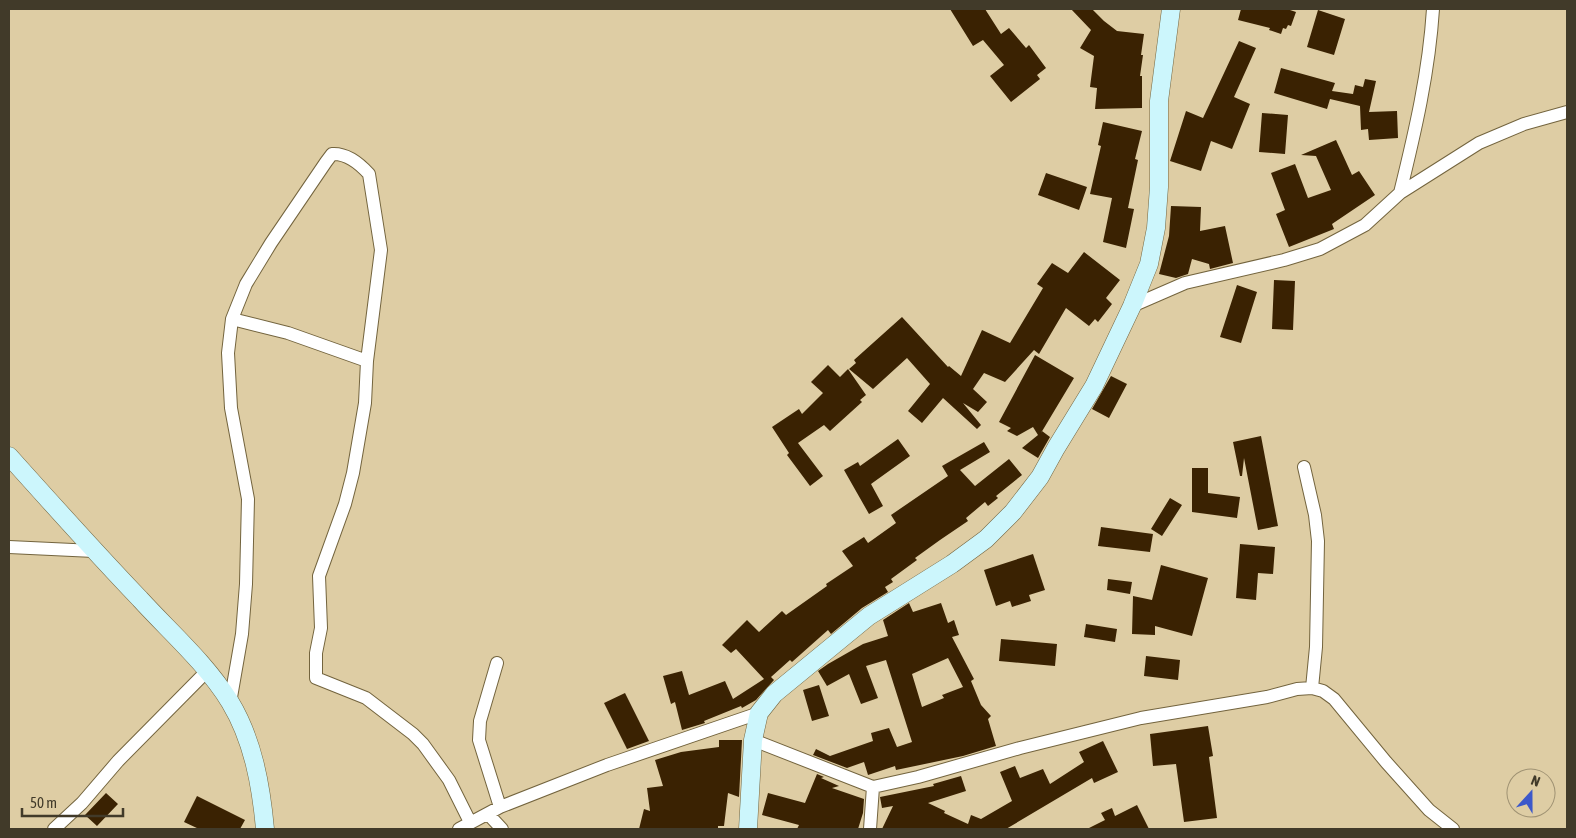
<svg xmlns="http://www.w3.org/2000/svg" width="1576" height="838" viewBox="0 0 1576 838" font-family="'Asap Condensed',sans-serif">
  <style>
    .building { fill: #3a2202; fill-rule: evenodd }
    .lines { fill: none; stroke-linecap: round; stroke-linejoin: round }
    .street-casing { stroke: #73643e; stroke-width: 14 }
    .secondary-casing { stroke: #73643e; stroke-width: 19 }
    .street { stroke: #fff; stroke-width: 12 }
    .secondary { stroke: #ccf6fc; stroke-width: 18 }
  </style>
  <rect width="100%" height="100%" fill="#decda4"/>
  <path class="building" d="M950,9h35l16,25 8,-6 17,20 3,-3 17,23 -9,7 3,4 -29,23 -21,-26 14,-11 -21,-25 -10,6z
    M1071,9h21l12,12 13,10 27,3 -3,21h2l-3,21h2v32l-47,1 2,-21 -7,-1 4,-31 -14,-8 11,-18z
    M1241,9h46l9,3 -5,14 -3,-1 -2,4 -3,-1 -2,6 -12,-4 1,-2 -32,-8z
    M1318,10l27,9 -11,36 -27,-8z
    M1239,41l17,7 -22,49 16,7 -18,45 -21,-8 -10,30 -31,-10 16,-50 17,7z
    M1281,68l54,15 -3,8 21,3 2,-9 8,2 2,-8 11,2 -7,31 28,-1 1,27 -29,2 -1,-11 -7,1 -1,-24 -30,-7 -3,10 -53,-16z
    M1262,113l26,2 -3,39 -26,-2z
    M1103,122l39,9 -7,28 3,1 -10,48 6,1 -8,39 -23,-6 9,-44 -22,-4 11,-48 -3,-1z
    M1336,140l16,35 7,-4 16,24 -43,29 2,5 -45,18 -13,-33 9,-4 -14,-37 24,-9 13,34 23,-8 -15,-34 -15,-1z
    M1046,173l41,14 -8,23 -41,-15z
    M1171,206l30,1 -1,24 25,-5 8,37 -23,6 -1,-5 -17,-5 -4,15 -12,4 -17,-4 10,-38z
    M1084,252l36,28 -14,18 6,6 -14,18 -3,-3 -6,7 -23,-18 -27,46 -5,-4 -29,32 -21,-9 -11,16 14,13 -9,10 -15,-9 18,22 -4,4 -34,-31 -21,25 -14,-12 22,-27 -23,-26 -34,31 -24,-20 7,-6 -2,-3 48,-43 46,50 1,-1 12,10 21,-46 28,13 33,-55 -6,-4 15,-21 16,10z
    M1274,280l21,1 -2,49 -21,-1z
    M1237,285l20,7 -16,51 -21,-6z
    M1035,355l39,23 -33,55 1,-2 8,6 -12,21 -16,-10 16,-13 -5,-8 -16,9 -10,-5 4,-3 -12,-6z
    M828,365l12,12 8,-8 18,26 -6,5 2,2 -32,29 -6,-6 -26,18 25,33 -13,10 -23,-31 2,-2 -17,-26 27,-18 3,5 21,-21 -12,-11z
    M1111,376l16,8 -18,34 -17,-9z
    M1261,436l17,90 -20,4 -14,-72 -2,18h-2l-7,-34z
    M898,439l12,17 -39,28 12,22 -14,8 -25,-44 14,-8 2,4z
    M984,442l6,10 -30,18 15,16 34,-27 13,16 -26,21 2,2 -10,8 -3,-4 -19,16 2,3 -28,19 -25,18 2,2 -26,19 2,3 -8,5 3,5 -26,16 -31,26 -3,-4 -36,32 -2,-2 -19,17 3,3 -18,20 -14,8 -1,-2 -37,15 1,2 -23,7 -7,-28 -4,2 -8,-28 19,-5 7,24 36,-14 8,18 31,-20 -28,-30 -5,4 -9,-8 25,-25 12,12 23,-21 4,4 41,-29 -1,-2 27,-18 -11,-15 22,-14 4,6 28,-20 -5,-8 57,-39 -6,-10z
    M1192,468h16v25l32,4 -3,21 -45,-6z
    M1170,498l12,7 -20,31 -11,-7z
    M1101,527l52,7 -3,18 -52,-6z
    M1240,544l35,3 -2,27 -15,-1 -2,27 -20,-2z
    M1033,554l12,36 -16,5 2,6 -19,6 -2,-6 -14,5 -12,-36z
    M1161,565l47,13 -16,58 -37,-10v9l-23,-1 1,-38 19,4z
    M1108,579l24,3 -2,12 -23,-4z
    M909,603l4,9 28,-9 7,20 6,-3 5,15 -7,2 22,42 -3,2 10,24 10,11 -3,3 8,27 -33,10 -67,14 -1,-4 -27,9 -4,-13 -17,6 -34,-13 3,-6 14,7 43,-15 -2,-8 18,-5 8,19 15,-5 -26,-82 -20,6 12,32 -17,6 -12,-30 -22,12 -9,-15 10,-7 35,-20 25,-8 -5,-16zM948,658l15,29 -21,8 2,3 -22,9 -10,-33z
    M1086,624l31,5 -2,13 -31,-5z
    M1001,639l56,5 -2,22 -56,-5z
    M1146,656l34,4 -2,20 -34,-4z
    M819,685l10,31 -17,5 -9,-31z
    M625,693l24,48 -22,8 -23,-46z
    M1208,726l5,30 -4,1 8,61 -33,4 -8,-58 -23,2 -3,-32z
    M719,740h23l-3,57 -11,-4 -4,33h-6v3h-79l5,-20 6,2 -3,-23 16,-2 -8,-26 26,-8 38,-5z
    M1103,741l15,31 -24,11 -2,-5 -86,51h-124l11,-23 -11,2 -2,-11 54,-11 -1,-2 28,-8 5,15 -38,12 17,8 -1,2 24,11 3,-9 10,4 31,-18 -12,-29 15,-6 5,12 23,-9 7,15 34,-22 -5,-10z
    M817,774l7,3 -3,1 18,8 -7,2 32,11 -1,14 -5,16h-61l2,-4 -37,-10 6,-22 37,10z
    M106,793l12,11 -21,22 -12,-11z
    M197,796l48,24 -5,9h-41l-15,-7z
    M1137,805l12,24h-62l18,-9 -4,-7 11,-5 3,8z"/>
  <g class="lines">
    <defs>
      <path id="street" d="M1400,193c15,-61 29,-121 33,-184
        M1132,306l53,-23 99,-23 36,-11 45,-24 35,-32 79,-50 45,-19 43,-12
        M232,319l56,14 79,28
        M1304,467l11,48 3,26 -2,106 -4,41
        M9,547l85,4
        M497,663l-17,58 -1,19 21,67
        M230,703l12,-69 4,-50 2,-85 -17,-91 -3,-55 4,-34 14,-35 25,-41 55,-81 6,-8c15,-1 28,10 37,20l12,76 -14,111 -2,42 -12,70 -8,31 -26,72 2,52 -5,25v25l50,20 47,36 10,10 26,36 21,42
        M753,740l120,47 45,-10 102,-29 121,-30 126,-21 30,-8 15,-1 11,3 11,8 52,63 43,48 24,19
        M488,814l14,15
        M54,829l28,-26 36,-42 89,-90
        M459,829l41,-22 107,-42 152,-52
        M870,829l3,-42"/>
      <path id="secondary" d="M9,456c43,48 86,96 131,143 30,33 66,64 90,103 23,38 31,83 35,127
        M748,829l5,-89 6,-27 15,-19 95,-78 83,-52 34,-25 27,-27 27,-35 16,-29 38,-62 38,-80 17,-42 7,-36 3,-41v-86l12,-92"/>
    </defs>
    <use href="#street" class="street-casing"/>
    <use href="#secondary" class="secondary-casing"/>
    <use href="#street" class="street"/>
    <use href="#secondary" class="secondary"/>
  </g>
  <rect width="1576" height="838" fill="none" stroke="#413a29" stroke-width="20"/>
  <g transform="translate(1531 793) rotate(21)"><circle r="24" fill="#decda4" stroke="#9f9273"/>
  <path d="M0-4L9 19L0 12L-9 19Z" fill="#3c58ca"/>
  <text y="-8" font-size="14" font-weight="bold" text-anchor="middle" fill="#413a29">N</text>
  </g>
  <path d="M22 808v8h101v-8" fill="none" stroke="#413a29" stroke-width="2.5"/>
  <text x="30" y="808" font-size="15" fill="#413a29" stroke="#decda4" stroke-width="4" paint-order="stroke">50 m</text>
</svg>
